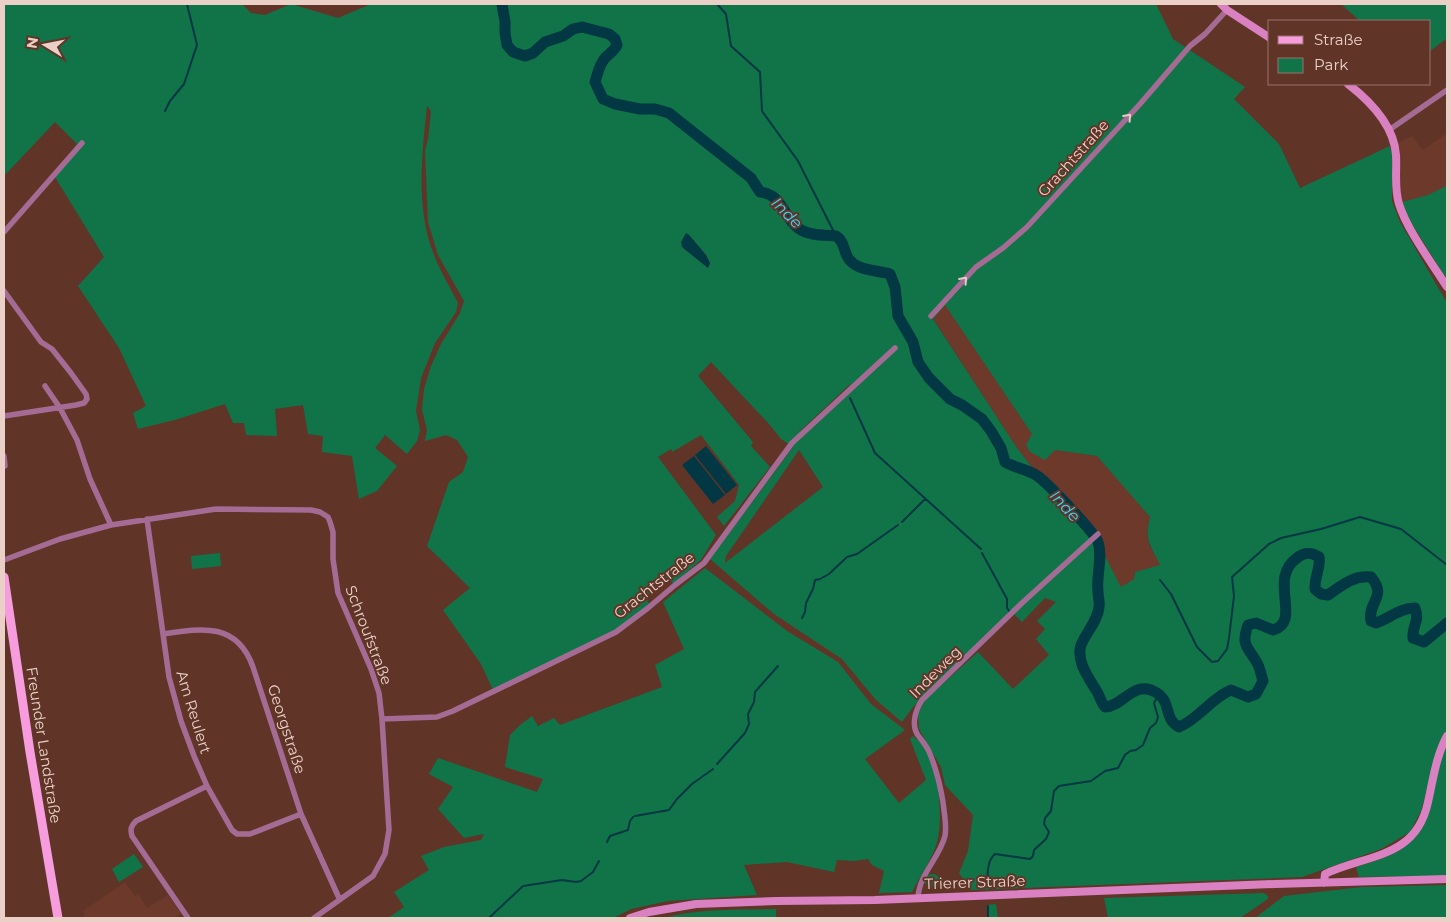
<svg xmlns="http://www.w3.org/2000/svg" width="1451" height="922" viewBox="0 0 1451 922" font-family="Montserrat,sans-serif">
  <style>
    .built { fill: #6c392a }
    .green { fill: #117348; fill-rule: evenodd }
    .water { fill: #013844 }
    .lines { fill: none; stroke-linecap: round; stroke-linejoin: round }
    .stream { stroke: #013844; stroke-width: 2 }
    .river { stroke: #013844; stroke-width: 11 }
    .street { stroke: #a46c94; stroke-width: 5.5 }
    .secondary { stroke: #da81c2; stroke-width: 8 }
    .primary { stroke: #f79cdd; stroke-width: 9 }
    .oneway { stroke: #e7cbc4 }
    .labels { text-anchor: middle; dominant-baseline: central; stroke-width: 4; stroke-linejoin: round; paint-order: stroke }
    .street-label { font-size: 15px; fill: #ebd0c7; stroke: #603528 }
    .water-label { font-size: 16px; font-style: italic; fill: #36d6fb; stroke: #603528 }
  </style>
  <rect width="100%" height="100%" fill="#603528"/>
  <path class="built" d="M1447,133v54l-1,-1 -18,9 -26,7 -2,-16 -2,-43 14,-7 11,14z
    M945,304l87,130 23,16 42,6 46,51 7,10 -3,13 2,15 12,20 -26,7 -1,7 -13,9 -15,-30 -5,-22 -57,-60 -9,-5 -18,-23 -84,-130z
    M125,882l10,14 3,-2 9,14 21,-13 13,19 -7,4h-94l5,-3 -2,-4z"/>
  <path class="green" d="M4,4h238l9,9 14,2 26,-11 47,14 33,-14h785l17,35 72,48 -11,12 45,45 21,44 90,-42 2,8v47l8,21 47,81v573l-88,1 -3,-10c32,-10 56,-16 70,-49 5,-11 6,-18 1,-29l-6,22 -11,21 -29,17 -79,28 -331,13 -3,-7 -40,4 -5,-6 3,-6 8,-1 11,6 18,-1 -4,-6 9,-22 5,-36 -28,-30 -4,-18 -22,-38 -1,-16 8,-14 52,-47 35,37 36,-34 -13,-16 9,-10 -8,-8 19,-19 -11,-4 -23,24 -8,-8 -23,18 -78,75 -11,15 -26,-22 -34,-41 -68,-45 -64,-55 83,-112 -12,-8 -12,-15 -58,-62 -13,14 55,66 -2,4 19,21 -46,59 -7,-9 18,-16 4,-16 -38,-50 -29,17 -1,-3 -13,8 58,78 -15,25 -28,24 -5,-7 -23,20 5,8 -35,25 -122,60 -12,-26 -38,-54 27,-22 -43,-42 22,-64 14,-10 5,-15 -11,-17 -11,-5 -21,6 2,-11 -5,-20 2,-21 7,-23 10,-22 19,-31 4,-12 -26,-46 -10,-33 -3,-71 3,-12 3,-28 -4,-5c-5,49 -12,101 7,149 6,16 16,32 24,48l-2,9 -21,31 -14,35 -5,33 4,19 -3,11 -10,13 -22,-19 -10,13 22,18 -20,25 -18,8 -7,-43 -30,-4 1,-16 -15,-2 -5,-29 -28,4 2,27 -31,-1 -2,-12h-11l-8,-19 -47,15 -40,10 -5,-16 13,-7 -27,-58 -41,-62 26,-29 -49,-80 22,-33 -22,-22 -51,54zM689,235l17,20 4,8 -2,5 -26,-21zM945,305l87,129 -6,11 4,7 15,8 10,-10 42,6 53,61c-6,24 0,27 10,48l-25,7 -1,7 -13,8 -15,-29 -5,-22 -57,-60 -9,-5 -18,-23 -84,-129zM871,372l-68,63 -4,-3 48,-45zM799,450l24,37 -98,76 1,-7z
    M1341,4h106v36l-1,-1 -16,12v-30h-70z
    M1446,186l1,1v93l-40,-64 -5,-14 26,-7z
    M220,553l1,13 -29,3 -1,-13z
    M705,568l82,63 51,31 33,42 34,26 -40,29 34,44 27,-23 -16,-41 3,-3c5,5 13,10 16,16 10,24 16,76 5,99 -6,14 -15,27 -22,41l-33,1 5,-22 -12,-6 -4,-6 -14,2 -17,-1 -3,12 -47,-10 -43,3 13,30 -89,6 -37,8 -18,9h-225l16,-11 -10,-15 35,-22 -8,-14 23,-9 37,-7 3,-6 -20,4 -26,-29 15,-22 -24,-13 9,-16 99,34 6,-13 -38,-12 5,-32 10,-10 12,-9 6,10 16,-8 6,7 102,-38 -7,-22 29,-16 -21,-47z
    M134,854l9,13 -24,15 -7,-13z
    M1447,885v33h-192l29,-22 78,-9z
    M1264,893l4,3v3l-28,19h-132l-4,-20z
    M996,904l2,14h-10l-1,-13z
    M776,909v9h-112c35,-10 75,-8 112,-9z"/>
  <path class="water" d="M686,233l3,2 17,20 4,8 -2,5 -26,-21 -1,-5z
    M706,446l31,39 -11,9 -31,-39z
    M694,456l31,39 -12,9 -31,-39z"/>
  <g class="lines">
    <path class="stream" d="M717,4l9,10 5,32 29,26 2,39 36,50 38,75
      M165,111l5,-10 14,-17 13,-39 -10,-41
      M850,398l25,55 106,96
      M902,522l23,-23
      M982,553l25,46v9l3,4
      M1160,580l11,14 26,53 15,15 6,-1 9,-12 2,-11 5,-42 -2,-19 37,-33 12,-6 40,-9 39,-12 41,12 46,36
      M802,618l3,-6 1,-9 7,-14 2,-9 5,-1 9,-5 18,-17 10,-3 41,-29
      M717,764l28,-31 4,-9 -1,-10 6,-12 1,-10 23,-26
      M635,816l34,-6 8,-11 15,-15 21,-15
      M607,842l3,-6 18,-6 2,-9 3,-4
      M987,882c1,-10 0,-21 8,-28l35,5 3,-3 1,-6 12,-11 3,-7 -5,-8 1,-6 6,-7 3,-20 5,-5 32,-5 14,-10 13,-3 7,-13 5,-4 6,-1 7,-5 7,-17 6,-5 2,-6 -4,-14 5,-9
      M988,906v12
      M489,918l34,-32 39,-6 14,2 5,-1 12,-9 6,-11"/>
    <path class="river" d="M502,4l3,18v11l2,12 6,7 12,4 8,-3 12,-11 18,-6 10,-7 9,-2 27,7 6,5 2,6c-3,6 -7,8 -12,13 -6,7 -7,15 -10,24l8,17 12,5 25,5h15l14,4 82,65 9,14c22,2 23,24 38,36 11,8 26,7 38,8 8,5 7,12 11,20 7,15 30,14 43,18l5,13 3,29 15,26 5,20 11,16 21,21 12,6 20,14 9,12 10,17 4,14c10,6 21,7 31,13 10,6 59,58 62,67 5,15 -2,34 0,50 0,5 2,10 1,15 -1,14 -13,25 -18,38 -5,16 7,32 15,45 4,6 4,11 9,17 18,0 29,-29 52,-14 15,10 6,25 22,34 20,-8 32,-29 52,-37l17,7 8,-3 7,-13c-2,-6 -3,-14 -7,-20 -9,-15 -15,-16 -8,-36l8,-2 17,7c30,-9 -6,-51 24,-72 8,-6 14,-6 22,-1 2,12 -5,19 -4,32l6,5 7,1c14,-10 26,-20 43,-18 17,20 -4,25 0,44l5,2c14,-5 24,-15 39,-15 5,15 -3,16 -2,30l11,4 23,-19"/>
    <path class="street" d="M1389,130l58,-40
      M4,232l78,-89
      M4,291l37,51 11,7 19,24 15,21 1,5 -3,4 -8,2 -72,11
      M931,316l45,-49 27,-19 24,-21 113,-123 50,-58 15,-12 22,-24
      M45,386l15,22 17,32 13,39 21,46
      M4,456l1,10
      M147,519l22,158 12,44 13,35 13,30 25,44 5,4h13l51,-20
      M4,560l56,-21 51,-14 105,-16 95,1 9,2 8,5 2,5 3,10v27l5,34 33,76 8,24 3,26 7,111 -4,24 -12,22 -59,42
      M163,634c39,-6 74,-12 90,33l48,147 38,84
      M382,719l55,-2 16,-6 163,-79 32,-24 27,-23 29,-22 88,-120 103,-95
      M918,898c1,-24 21,-39 27,-62 2,-11 -1,-23 -2,-34 -3,-18 -6,-31 -13,-48 -2,-6 -6,-11 -10,-16 -10,-11 -5,-27 2,-38l100,-97 76,-69
      M188,918l-56,-82c-2,-7 -1,-10 4,-15l71,-35"/>
    <path class="secondary" d="M1221,4l6,6 43,28
      M1348,84c22,17 46,41 48,71 1,16 -2,33 3,49 8,26 33,59 48,83
      M1324,883l1,-9c42,-20 91,-15 103,-72 5,-22 8,-46 19,-66
      M630,918l19,-6 47,-8 80,-3 99,-1 400,-16 172,-5"/>
    <path class="primary" d="M4,577l26,175 28,166"/>
  </g>
  <defs><path id="oneway-chevron" d="M-2-3.5L2.5 0L-2 3.5" fill="none" stroke-width="1.6" stroke-linecap="round" stroke-linejoin="round" transform="scale(1.25)"/></defs>
  <g class="oneway">
    <use href="#oneway-chevron" transform="translate(1128 117) rotate(-48)"/>
    <use href="#oneway-chevron" transform="translate(964 280) rotate(-48)"/>
  </g>
  <g class="labels">
    <g class="street-label">
      <text transform="translate(1073 158) rotate(-48)">Grachtstraße</text>
      <text transform="translate(654 585) rotate(-38)">Grachtstraße</text>
      <text transform="translate(369 635) rotate(69)">Schroufstraße</text>
      <text transform="translate(935 672) rotate(-45)">Indeweg</text>
      <text transform="translate(194 712) rotate(73)">Am Reulert</text>
      <text transform="translate(287 729) rotate(72)">Georgstraße</text>
      <text transform="translate(44 745) rotate(81)">Freunder Landstraße</text>
      <text transform="translate(975 882) rotate(-2)">Trierer Straße</text>
    </g>
    <g class="water-label">
      <text transform="translate(787 213) rotate(45)">Inde</text>
      <text transform="translate(1065 506) rotate(47)">Inde</text>
    </g>
  </g>
  <rect width="1451" height="922" fill="none" stroke="#ebd0c7" stroke-width="10"/>
  <rect x="1268" y="20" width="162" height="65" fill="#603528" stroke="#987368"/>
  <rect x="1278" y="36" width="25" height="8" fill="#f79cdd" stroke="#987368"/>
  <text x="1314" y="45" font-size="15" fill="#ebd0c7">Straße</text>
  <rect x="1278" y="58" width="25" height="15" fill="#117348" stroke="#987368"/>
  <text x="1314" y="70" font-size="15" fill="#ebd0c7">Park</text>
  <g transform="translate(45 45) rotate(280)" stroke="#603528" stroke-width="4" paint-order="stroke">
  <path d="M0-4L9 19L0 12L-9 19Z" fill="#ebd0c7"/>
  <text y="-8" font-size="14" font-weight="bold" text-anchor="middle" fill="#ebd0c7">N</text>
  </g>
</svg>
